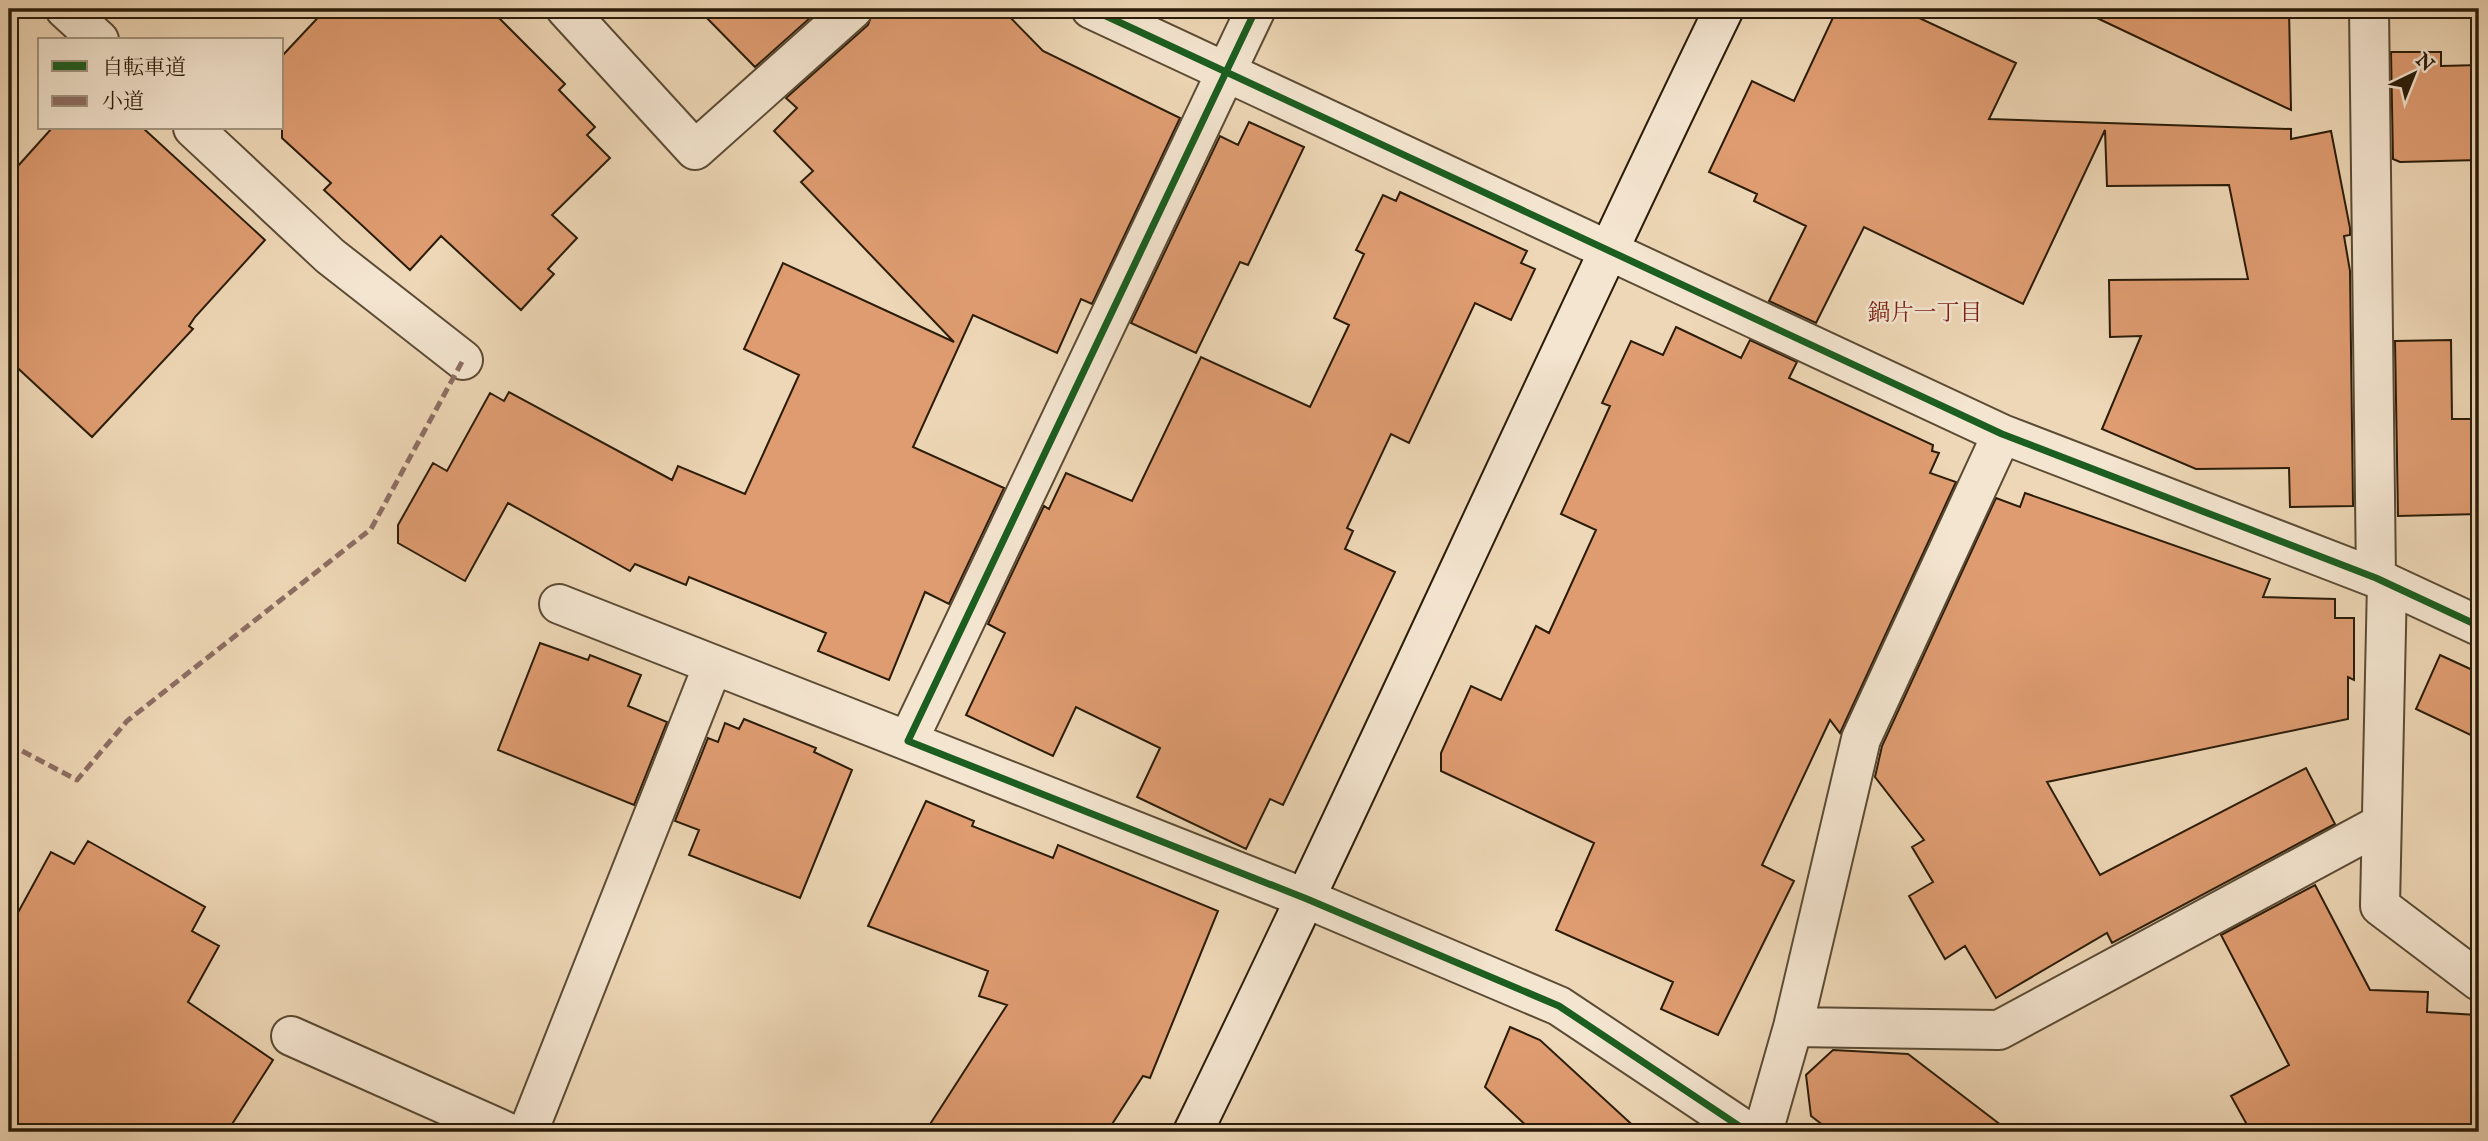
<svg xmlns="http://www.w3.org/2000/svg" width="2488" height="1141" viewBox="0 0 2488 1141" font-family="'IM FELL English','Noto Serif JP',serif">
  <style>
    .building { fill: #df9c71; stroke: #2a1c09; stroke-width: 2 }
    .lines { fill: none; stroke-linecap: round; stroke-linejoin: round }
    .street-casing { stroke: #5b4b34; stroke-width: 42 }
    .secondary-casing { stroke: #2a1c09; stroke-width: 42 }
    .street { stroke: #f4e5d0; stroke-width: 38 }
    .secondary { stroke: #f4e5d0; stroke-width: 38 }
    .quiet { stroke: #8d6e63; stroke-width: 5; stroke-dasharray: 10 5; stroke-linecap: butt }
    .cycleway-casing { stroke: #f4e5d0; stroke-width: 11 }
    .cycleway { stroke: #1b5e20; stroke-width: 7 }
    .labels { text-anchor: middle; dominant-baseline: central; stroke-width: 5; stroke-linejoin: round; paint-order: stroke }
    .neighbourhood-label { font-size: 23px; fill: #7a1f14; stroke: #f4e5d0 }
  </style>
  <rect width="100%" height="100%" fill="#eed7b6"/>
  <filter id="stains"><feTurbulence type="fractalNoise" baseFrequency=".00286" numOctaves="4"/><feColorMatrix values="0 0 0 0 .2 0 0 0 0 .09 0 0 0 0 .02 0 0 0 .5 -.17"/></filter>
  <radialGradient id="worn" r=".72"><stop offset=".6" stop-color="#630" stop-opacity="0"/><stop offset="1" stop-color="#630" stop-opacity=".3"/></radialGradient>
  <path class="building" d="M326,9h164l75,75 -6,6 36,37 -8,8 23,23 -58,57 25,23 -29,31 6,5 -33,36 -80,-74 -31,34 -86,-80 7,-7 -49,-45v-82z
    M698,9h122l-65,58z
    M874,9h128l41,42 137,67 -88,186 -11,-5 -24,54 -84,-38 -60,132 91,41 -55,116 -24,-12 -36,88 -71,-29 8,-18 -137,-56 -3,8 -51,-21 -5,7 -122,-68 -43,78 -67,-38v-18l35,-62 14,8 43,-78 14,8 5,-9 163,88 6,-14 67,28 54,-119 -55,-26 39,-86 171,79 -153,-160 12,-11 -39,-40 23,-23 -11,-10 82,-73z
    M1837,9h63l116,54 -27,56 302,10v10l40,-8 19,97v7l-6,1 6,35 3,235 -63,1 -1,-39 -93,1 -94,-40 39,-93 -31,1 -1,-57 139,-1 -19,-94 -122,1 -2,-56 -82,174 -159,-77 -48,96 -47,-22 37,-75 -52,-25 3,-7 -48,-22 43,-91 42,20z
    M2078,9h211l2,101z
    M2391,52h50v14l38,-1v95l-79,2 -7,-3z
    M1249,122l55,25 -56,118 -8,-3 -44,91 -65,-30 89,-187 18,9z
    M52,128h91l122,112 -70,77 -6,9 4,3 -101,108 -83,-77v-184z
    M1400,192l127,59 -6,12 14,6 -24,51 -36,-17 -66,140 -18,-9 -44,94 6,3 -8,18 50,23 -112,233 -13,-6 -24,50 -109,-52 23,-49 -84,-41 -23,49 -87,-41 39,-82 -17,-9 56,-118 5,3 17,-36 66,28 69,-144 109,50 39,-82 -15,-7 30,-64 -8,-4 27,-55 13,6z
    M1676,327l65,31 9,-18 47,22 -8,16 144,67 -1,6 7,2 -9,20 26,9 -116,251 -10,-13 -68,145 32,16 -76,154 -57,-26 12,-27 -117,-52 38,-87 -153,-72v-18l30,-67 30,14 35,-74 13,7 47,-103 -35,-16 49,-108 -8,-3 29,-62 32,14z
    M2451,340l1,79h27v95l-81,2 -3,-175z
    M2025,493l245,86 -7,18 72,2v19h19v62l-6,-3v42l-301,63 53,93 206,-107 29,56 -223,119 -5,-10 -111,65 -31,-52 -20,13 -36,-63 24,-14 -21,-35 12,-7 -49,-63 7,-31 114,-248 24,9z
    M540,643l48,17 2,-5 51,20 -13,31 39,16 -33,83 -136,-55z
    M2440,655l39,18v66l-63,-30z
    M744,719l72,29 -2,4 38,18 -52,128 -111,-43 10,-25 -24,-9 33,-83 10,4 7,-19 14,6z
    M926,801l48,20 -2,5 81,32 5,-13 160,66 -68,167 -7,-2 -36,56h-182l82,-127 -28,-9 9,-25 -120,-45z
    M88,841l117,66 -13,24 27,15 -31,56 85,58 -46,72 -218,-1v-202l42,-77 23,12z
    M2315,885l55,105 58,2 -1,20 50,3 2,117h-228l-20,-36 58,-31 -68,-130z
    M1510,1027l30,13 100,92h-107l-48,-45z
    M1833,1050l75,4 102,78h-178l-21,-16 -5,-41z"/>
  <g class="lines">
    <defs>
      <path id="street" d="M65,9l34,31
        M566,9l129,141 158,-141
        M1091,9l911,425 374,144 103,48
        M1256,9l-348,732 399,158 252,107 189,126
        M2369,9l7,569
        M193,128l137,128 133,104
        M2387,583l-7,323 99,75
        M559,604l349,137
        M1793,1027l206,3 382,-206
        M291,1036l216,96
        M528,1132l185,-467
        M1763,1132l30,-105 68,-288 141,-305"/>
      <path id="secondary" d="M1193,1132c182,-372 350,-751 531,-1123"/>
    </defs>
    <use href="#street" class="street-casing"/>
    <use href="#secondary" class="secondary-casing"/>
    <use href="#street" class="street"/>
    <use href="#secondary" class="secondary"/>
    <path class="quiet" d="M9,744l68,36 50,-59 244,-192 92,-169"/>
    <defs>
      <path id="cycleway" d="M1091,9l911,425 374,144 103,48
        M1256,9l-348,732 399,158 252,107 189,126"/>
    </defs>
    <use href="#cycleway" class="cycleway-casing"/>
    <use href="#cycleway" class="cycleway"/>
  </g>
  <g class="labels">
    <g class="neighbourhood-label">
      <text x="1925" y="313">鍋片一丁目</text>
    </g>
  </g>
  <rect width="2488" height="1141" fill="none" stroke="#eed7b6" stroke-width="35"/>
  <rect x="10" y="10" width="2467" height="1120" fill="none" stroke="#2a1c09" stroke-width="3.5"/>
  <rect x="18" y="18" width="2453" height="1106" fill="none" stroke="#2a1c09" stroke-width="2"/>
  <rect x="38" y="38" width="245" height="91" fill="#f4e5d0" stroke="#a39580" stroke-width="2"/>
  <rect x="52" y="61" width="35" height="10" fill="#1b5e20" stroke="#a39580" stroke-width="2"/>
  <text x="102" y="74" font-size="21" fill="#2a1c09">自転車道</text>
  <rect x="52" y="96" width="35" height="10" fill="#8d6e63" stroke="#a39580" stroke-width="2"/>
  <text x="102" y="108" font-size="21" fill="#2a1c09">小道</text>
  <g transform="translate(2414 74) rotate(43)" stroke="#f4e5d0" stroke-width="5" paint-order="stroke">
  <path d="M0-5L12 26L0 18L-12 26Z" fill="#2a1c09"/>
  <text y="-10" font-size="19" font-weight="bold" text-anchor="middle" fill="#2a1c09">N</text>
  </g>
  <rect width="100%" height="100%" filter="url(#stains)"/>
  <rect width="100%" height="100%" fill="url(#worn)"/>
</svg>
